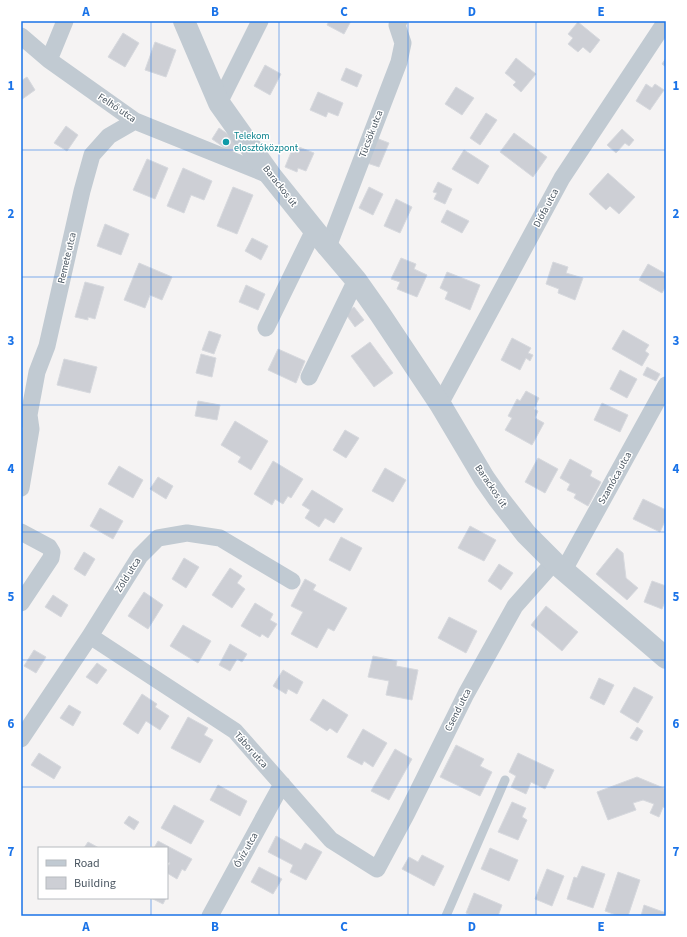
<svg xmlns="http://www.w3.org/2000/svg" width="687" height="937" viewBox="0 0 687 937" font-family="'Source Sans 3',sans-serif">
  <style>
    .building { fill: #cdcfd5; stroke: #d7d9de }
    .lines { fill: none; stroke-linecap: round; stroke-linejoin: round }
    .service { stroke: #c1cad2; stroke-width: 9 }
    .minor { stroke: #c1cad2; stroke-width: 17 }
    .tertiary { stroke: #c1cad2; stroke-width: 22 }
    .grid { fill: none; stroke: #1a73e8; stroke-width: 1; stroke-opacity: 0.55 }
    .culture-dot { fill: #0f9aa8; stroke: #fff; stroke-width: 1.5 }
    .labels { text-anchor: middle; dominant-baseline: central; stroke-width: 3; stroke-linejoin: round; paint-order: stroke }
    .street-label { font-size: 10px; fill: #4a5661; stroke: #fff }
    .culture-label { font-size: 10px; fill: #0d838f; stroke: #fff; text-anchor: start }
    .neatline { fill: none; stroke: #1a73e8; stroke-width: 1.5 }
    .grid-label { font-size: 13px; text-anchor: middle; font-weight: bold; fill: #1a73e8 }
  </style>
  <rect width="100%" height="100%" fill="#f5f3f3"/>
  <path class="building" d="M329,21h22l-7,13 -17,-9z
    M578,22l22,18 -10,13 -7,-6 -5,5 -10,-8 5,-6 -5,-4z
    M123,33l16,10 -14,24 -17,-10z
    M155,42l21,8 -10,27 -21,-7z
    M516,58l20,16 -15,18 -8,-7 3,-3 -11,-9z
    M666,58v9l-4,-3z
    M265,65l16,9 -11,21 -16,-9z
    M346,68l16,7 -5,12 -16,-7z
    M27,77l8,13 -14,10v-19z
    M646,84l6,4 3,-4 9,6 -14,20 -14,-9z
    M456,87l18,11 -12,17 -17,-11z
    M318,92l25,11 -5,13 -10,-4 -2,5 -16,-7z
    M486,113l11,7 -17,25 -10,-7z
    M66,126l12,9 -11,16 -13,-8z
    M219,128l16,11 1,7 -4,7 -20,-14z
    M622,129l12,11 -5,6 -4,-3 -9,10 -9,-8z
    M514,133l33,24 -14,20 -33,-25z
    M376,138l13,5 -10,24 -12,-4z
    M294,145l20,8 -8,18 -8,-3 -1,4 -12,-5z
    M464,150l25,16 -11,18 -26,-15z
    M147,159l21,9 -13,31 -22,-9z
    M183,168l29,13 -8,19 -13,-5 -7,18 -17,-7z
    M608,173l27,24 -16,17 -9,-8 -4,4 -17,-16z
    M438,182l14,7 -7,15 -11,-5 3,-6 -4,-1z
    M233,187l20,8 -16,39 -20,-8z
    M369,187l14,7 -10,21 -14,-7z
    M396,199l16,8 -12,26 -16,-7z
    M447,210l22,11 -7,12 -21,-11z
    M105,224l24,10 -8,21 -24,-9z
    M252,238l16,8 -7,14 -16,-9z
    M401,258l15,6 -2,5 13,6 -10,22 -20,-8 3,-7 -9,-3z
    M553,262l15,5 -2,6 17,5 -8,22 -17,-7 1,-4 -13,-5z
    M139,263l33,14 -10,23 -12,-5 -5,13 -21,-8z
    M648,264l18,10v12l-4,7 -23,-13z
    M447,272l33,13 -10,25 -25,-11 3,-7 -8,-4z
    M85,282l19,5 -9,32 -7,-2v3l-13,-3z
    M246,285l19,9 -7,16 -19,-8z
    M354,307l10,13 -9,7 -10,-14z
    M623,330l26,15 -4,6 4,3 -7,12 -30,-17z
    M209,331l12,4 -7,19 -12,-4z
    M512,338l19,10 -3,5 5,2 -3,6 -4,-3 -6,12 -19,-10z
    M370,342l23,31 -19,14 -23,-31z
    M278,349l27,12 -9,22 -28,-13z
    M201,354l15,4 -4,19 -16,-4z
    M64,359l33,8 -7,26 -33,-8z
    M647,367l13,7 -4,7 -13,-6z
    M620,370l17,9 -10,19 -17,-9z
    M526,391l13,7 -5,11 4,2 -3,7 9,5 -12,22 -27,-15 7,-12 -4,-2 9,-17 3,2z
    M198,401l22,4 -3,15 -22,-4z
    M602,403l26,12 -8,17 -26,-12z
    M235,421l33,20 -17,29 -13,-8 3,-5 -20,-12z
    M345,430l14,8 -13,20 -13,-8z
    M538,458l20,11 -13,24 -20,-11z
    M570,459l22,12 -2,5 11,6 -13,24 -14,-8 2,-4 -9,-4 3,-6 -10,-6z
    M273,461l30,18 -12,19 -3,-2 -5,8 -8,-5 -3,6 -18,-11z
    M119,466l24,14 -10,18 -25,-14z
    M385,468l21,12 -13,22 -21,-11z
    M158,477l15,9 -7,13 -16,-10z
    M312,490l31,19 -9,14 -9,-5 -6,9 -14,-9 5,-8 -8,-5z
    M643,499l23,11v9l-6,13 -27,-13z
    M100,508l23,13 -10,18 -23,-13z
    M470,526l26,14 -12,21 -26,-13z
    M341,537l21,11 -12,23 -21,-11z
    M617,548l6,5 3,25 12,10 -11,12 -31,-26z
    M84,552l11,7 -10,17 -11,-7z
    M184,558l15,9 -13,21 -14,-9z
    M499,564l14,9 -12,17 -13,-9z
    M230,568l12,8 -5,7 8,6 -13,19 -20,-13z
    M305,579l11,6 -3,5 34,18 -13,23 -6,-3 -11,20 -26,-14 12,-22 -12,-6z
    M652,581l14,5v13l-4,10 -18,-7z
    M144,592l19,13 -15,24 -20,-13z
    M53,595l15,10 -7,12 -16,-10z
    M255,603l18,11 -3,6 7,4 -9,14 -6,-4 -2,3 -19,-11z
    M546,606l32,26 -16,19 -31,-26z
    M449,617l28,14 -11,22 -28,-15z
    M183,625l28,16 -13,22 -28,-17z
    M230,644l17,10 -5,8 -5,-3 -7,12 -11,-6z
    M34,650l12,7 -10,16 -12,-7z
    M373,656l24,5 -1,5 22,4 -6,30 -26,-5 3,-14 -21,-4z
    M97,663l10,7 -10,14 -11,-7z
    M283,670l20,12 -6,12 -9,-5 -2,5 -13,-8z
    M599,678l15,7 -10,20 -14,-7z
    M634,687l19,10 -15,26 -18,-11z
    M142,694l15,10 -2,3 14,9 -9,14 -14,-9 -8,13 -15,-10z
    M323,699l25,16 -11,18 -7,-5 -3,3 -17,-11z
    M69,705l12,7 -8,14 -13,-8z
    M188,717l20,11 -4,7 9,5 -13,23 -29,-15z
    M637,727l6,4 -6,10 -7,-3z
    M363,729l24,14 -14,24 -9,-6 -2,4 -15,-8z
    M456,745l28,14 -4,7 12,6 -12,24 -40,-19z
    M395,749l17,10 -23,41 -18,-9z
    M39,753l22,14 -7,12 -23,-14z
    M518,753l36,17 -9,19 -14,-7 -5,12 -15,-7 5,-11 -7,-4z
    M637,777l29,12v19l-3,-1 -4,10 -9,-4 4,-9 -11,-4 -10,3 3,7 -28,10 -11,-28z
    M218,785l29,16 -7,15 -30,-16z
    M512,802l14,6 -4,9 5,3 -9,20 -20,-8z
    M174,805l30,16 -13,23 -30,-16z
    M129,816l10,6 -5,8 -10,-7z
    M276,836l25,14 4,-7 17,9 -16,28 -16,-8 3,-7 -25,-13z
    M158,841l34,18 -7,12 -3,-2 -5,10 -10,-6v-5l3,-5 -3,-1v-14h-13z
    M88,842l11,6h-15z
    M490,848l28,12 -9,21 -28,-12z
    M422,855l22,11 -10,20 -32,-17 7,-12 9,5z
    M582,866l23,8 -12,34 -26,-9 7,-22 3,1z
    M259,867l23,12 -9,15 -22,-12z
    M547,869l17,7 -12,30 -17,-7z
    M618,872l22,8 -12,36h-9l-14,-5z
    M474,893l28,12 -4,11h-25l-7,-3z
    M151,898h15l-3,6z
    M644,905l22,8v3h-25z"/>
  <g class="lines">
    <path class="service" d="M446,916l59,-136"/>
    <path class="minor" d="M21,36l28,24 86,61 136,55
      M49,60l16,-39
      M219,103l41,-82
      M328,247l71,-185 4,-19 -6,-18 2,-4
      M266,328l48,-98
      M309,377l47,-97
      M440,404l122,-226 104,-157
      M21,488l10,-59 -2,-14 8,-43 10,-26 35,-155 10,-36 17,-19 26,-15
      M21,532l28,15 3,5 -1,6 -30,45
      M564,570l102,-185
      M90,636l145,95 96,109 46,29 29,-54 60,-121 49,-88 39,-44
      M21,739l69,-103 50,-80 18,-18 29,-5 33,5 72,43
      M210,916l72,-132"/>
    <path class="tertiary" d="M184,21l35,82 52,73 57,71 28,33 24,34 60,90 44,74 14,20 28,36 28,28 112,96"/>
  </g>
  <path class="grid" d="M151,21v827M279,21v895M408,21v895M536,21v895M21,150h645M21,277h645M21,405h645M21,532h645M21,660h645M21,787h645M151,898v18"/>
  <circle class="culture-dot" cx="226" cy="142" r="4"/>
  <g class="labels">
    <g class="street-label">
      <text transform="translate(117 108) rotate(34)">Felhő utca</text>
      <text transform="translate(371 134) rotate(-69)">Tücsök utca</text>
      <text transform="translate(280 186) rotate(52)">Barackos út</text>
      <text transform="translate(546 208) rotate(-62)">Diófa utca</text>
      <text transform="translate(67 258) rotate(-77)">Remete utca</text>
      <text transform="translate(615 478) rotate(-61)">Szamóca utca</text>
      <text transform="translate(491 486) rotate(56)">Barackos út</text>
      <text transform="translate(128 575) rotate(-58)">Zöld utca</text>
      <text transform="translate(458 710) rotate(-63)">Csend utca</text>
      <text transform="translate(251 750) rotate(48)">Tábor utca</text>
      <text transform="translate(246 850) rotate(-61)">Óvíz utca</text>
    </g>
    <g class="culture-label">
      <text x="234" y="136">Telekom<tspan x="234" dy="12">elosztóközpont</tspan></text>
    </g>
  </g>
  <rect width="687" height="937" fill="none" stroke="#ffffff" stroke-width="44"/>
  <rect x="38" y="847" width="130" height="52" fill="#ffffff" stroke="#b7bbc0"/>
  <rect x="46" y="860" width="20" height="6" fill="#c1cad2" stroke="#b7bbc0"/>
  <text x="74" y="867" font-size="12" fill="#4a5661">Road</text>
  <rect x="46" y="877" width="20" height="12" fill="#cdcfd5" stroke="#b7bbc0"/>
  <text x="74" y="887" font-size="12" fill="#4a5661">Building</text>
  <rect x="22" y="22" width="643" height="893" class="neatline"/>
  <g class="grid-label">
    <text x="86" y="16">A</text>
    <text x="215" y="16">B</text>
    <text x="344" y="16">C</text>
    <text x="472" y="16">D</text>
    <text x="601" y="16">E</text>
    <text x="11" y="90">1</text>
    <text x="676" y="90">1</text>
    <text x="11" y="218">2</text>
    <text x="676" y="218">2</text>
    <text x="11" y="345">3</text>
    <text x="676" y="345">3</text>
    <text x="11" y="473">4</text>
    <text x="676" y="473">4</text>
    <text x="11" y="601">5</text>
    <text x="676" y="601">5</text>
    <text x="11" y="728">6</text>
    <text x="676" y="728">6</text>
    <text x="11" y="856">7</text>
    <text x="676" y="856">7</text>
    <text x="86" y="931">A</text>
    <text x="215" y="931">B</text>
    <text x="344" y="931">C</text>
    <text x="472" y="931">D</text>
    <text x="601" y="931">E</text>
  </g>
</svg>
